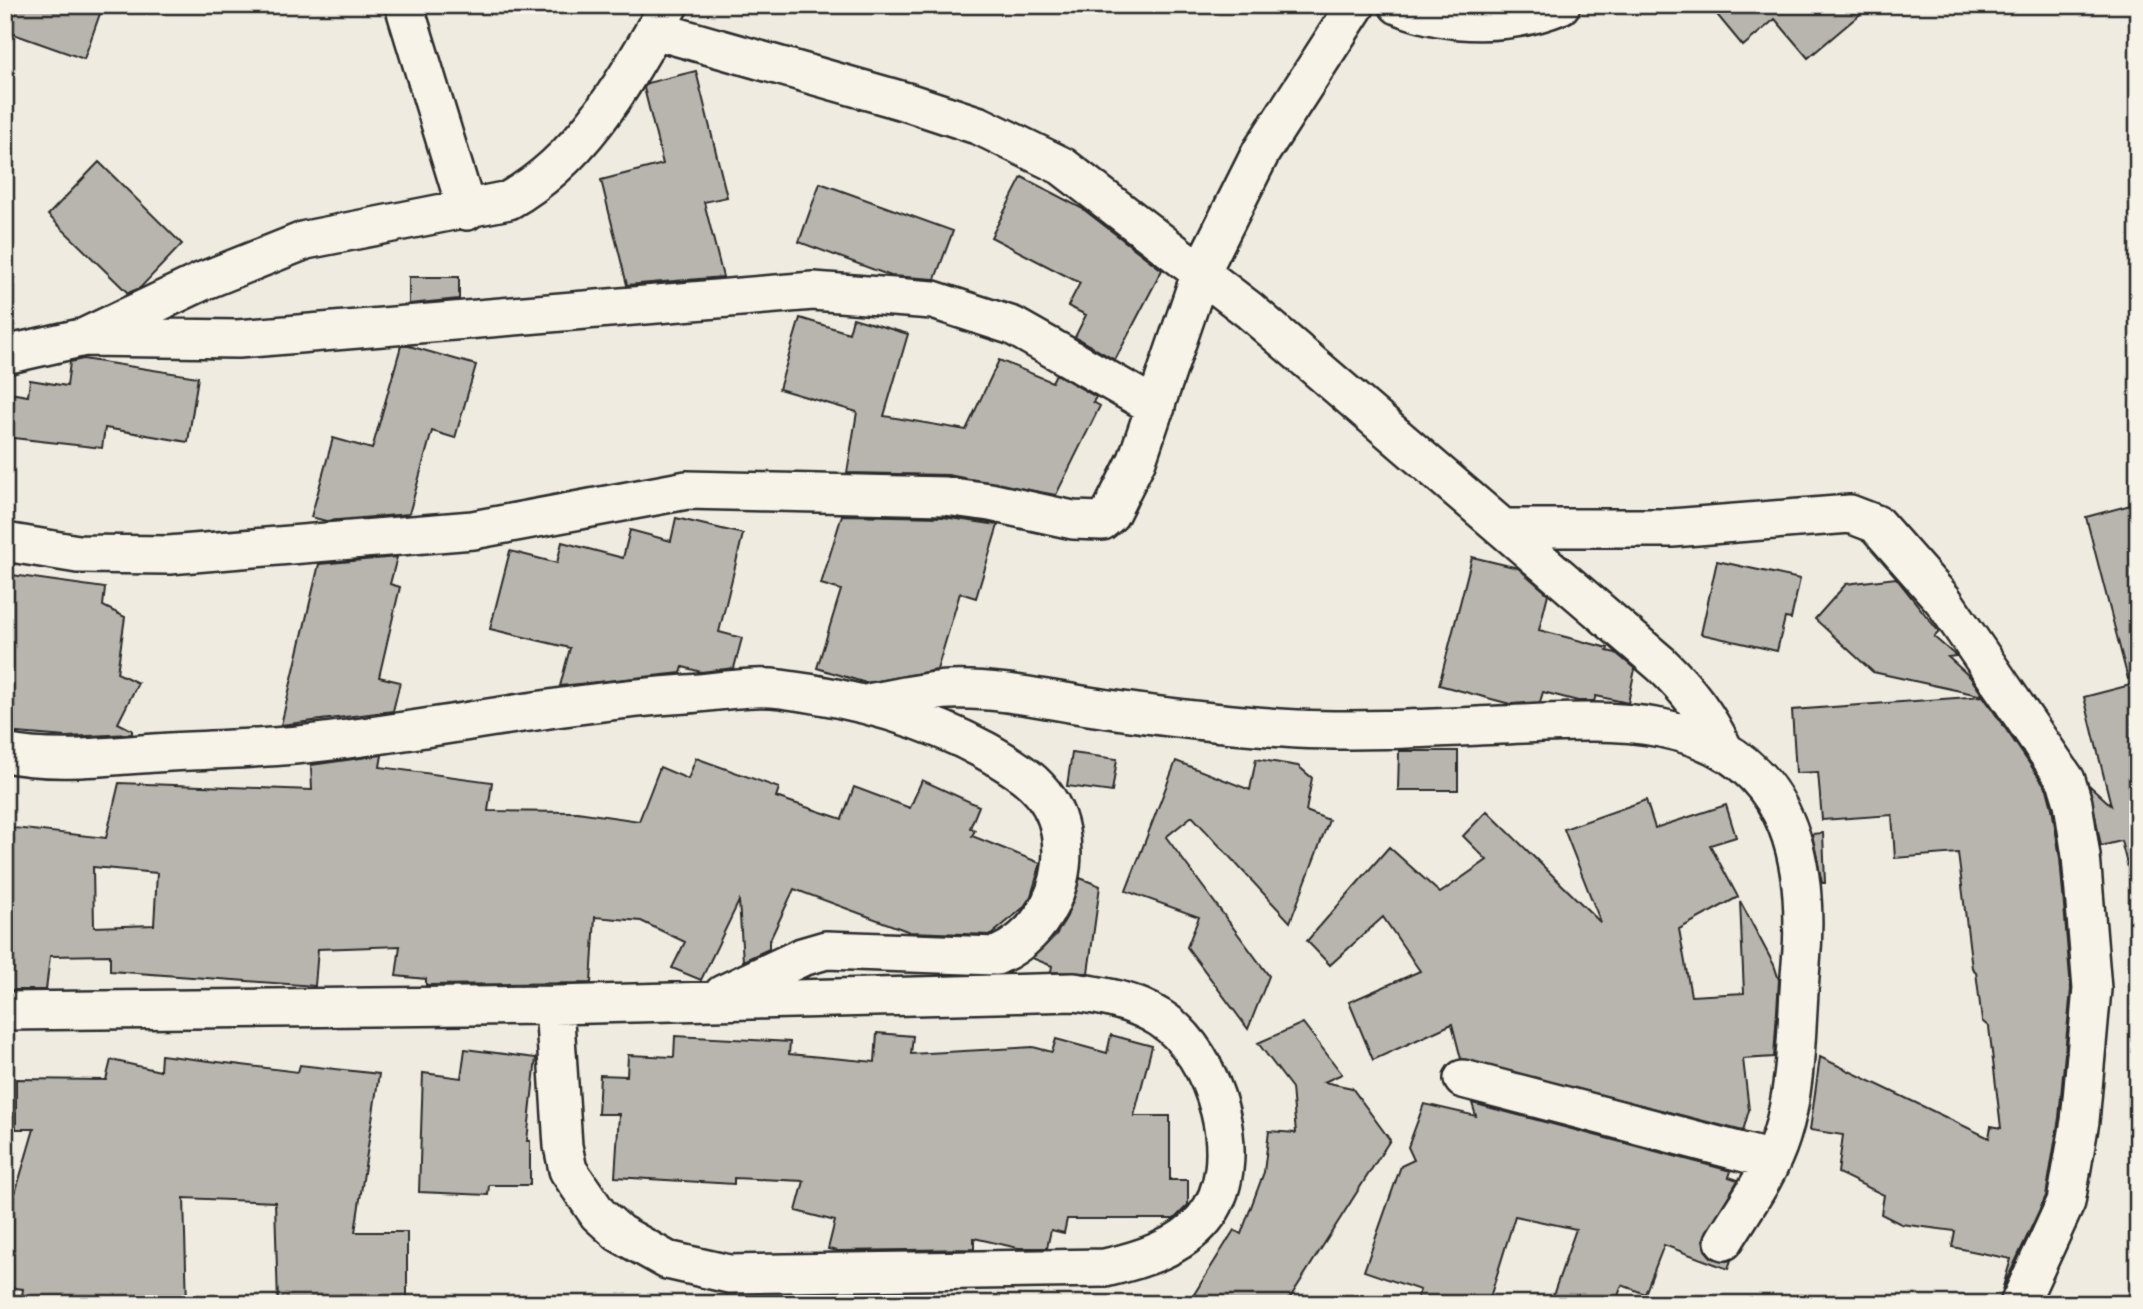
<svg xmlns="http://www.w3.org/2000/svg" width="2143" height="1309" viewBox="0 0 2143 1309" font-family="Caveat,sans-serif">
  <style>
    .building { fill: #b8b5ae; stroke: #2b2b2b; stroke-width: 2; fill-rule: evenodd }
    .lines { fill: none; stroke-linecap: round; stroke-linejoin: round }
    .minor-casing { stroke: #2b2b2b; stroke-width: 42 }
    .minor { stroke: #f7f3e8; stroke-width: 37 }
  </style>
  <rect width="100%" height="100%" fill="#efebe0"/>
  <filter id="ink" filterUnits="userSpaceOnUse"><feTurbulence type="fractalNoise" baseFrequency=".0143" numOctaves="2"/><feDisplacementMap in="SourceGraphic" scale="14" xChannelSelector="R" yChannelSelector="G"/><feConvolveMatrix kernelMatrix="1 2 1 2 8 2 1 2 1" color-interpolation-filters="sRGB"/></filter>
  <g filter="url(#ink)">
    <path class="building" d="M5,5h98l-19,54 -79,-28z
      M1709,5h162l-63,53 -33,-39 -32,27z
      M696,71l31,126 -23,5 19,75 -96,8 -26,-105 62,-16 -19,-76 3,-5z
      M99,162l83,82 -42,44 -12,5 -80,-78z
      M1022,177l61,32 79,61 -47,90 -40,-23 11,-22 -18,-9 12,-23 -89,-46z
      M820,183l133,48 -18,48 -44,-3 -92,-34z
      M409,277h50v22l-50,5z
      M800,318l49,15 4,-15 55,16 -24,82 82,14 33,-70 53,22 4,-8 40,23 -3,5 7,4 -44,89 -108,-20 -101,-2 10,-61 -78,-23z
      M401,346h8l67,19 -21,73 -23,-7 -23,83 -83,7 -15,-4 22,-79 39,11z
      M83,359l115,18 -10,65 -83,-14 -3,20 -97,-11 4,-44 19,3 2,-16 37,6 3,-24z
      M2138,503v175l-10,1 -42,-162z
      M842,515l101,2 55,8 -22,73 -16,-5 -23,77 -71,13 -49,-15 24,-78 -20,-6z
      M676,518l67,16 -24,98 23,6 -8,30 -33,4 -18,-5 -2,6 -121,13 10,-38 -80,-19 20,-78 47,12 5,-21 61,16 7,-28 41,11z
      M397,557l-7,27 10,3 -21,90 21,5 -7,29 -112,14 38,-161z
      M1472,557l46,11 30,26 -9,36 69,18 -1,3 9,2 19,16 -7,34 -32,-7 -2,5h-16l-35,-9 -3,10 -30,2 -71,-19z
      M1717,561l83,18 -9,40 -6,-1 -8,33 -76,-17z
      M5,574l100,14 -2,18 22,11 -8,56 21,10 -20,40 14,7v4l-66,3 -61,-5z
      M1896,578l43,54 -5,5 22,19 -8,1 22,20 13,19 -110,-24 -58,-53 31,-35z
      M2138,683v184l-10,1 -7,-27 -20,5 -12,-61 22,20 -27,-108z
      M1983,696l64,93 5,19 8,50 11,131 -12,129 -13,78 -44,94 9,-31 -59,-12 3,-16 -54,-7 -20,-10 3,-19 -46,-22 5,-38 -33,-5 10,-73 169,81 2,-12 10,2 -12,-101 -7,-6 -6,-49 -4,-4 -14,-115 -63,5 -3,-43 -70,5 -4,-48 -22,1 -4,-63z
      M1399,751h59v39h-60z
      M1072,753l45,6 -5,33 -45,-6z
      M382,755l-2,12 112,15 -4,29 89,1 62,9 21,-54 28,12 8,-21 83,30 -3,9 66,22 12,-32 56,21 12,-28 57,26 -9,22 5,2 -3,6 68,27v3l-9,30 -8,12 -32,27 -81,-3 -116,-43 -25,53v7l-26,12 -4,-60 -38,79 -29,-12 13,-26 -44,-21 -46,-4 -4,66 -165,2v-6l-30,-3 4,-30 -82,3 -3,37 -205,-15v-16l-60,1 -4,34h-41v-163l101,11 13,-55 193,7 -1,-25zM93,867l64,6 -3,52 -60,2z
      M1256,759l42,7 14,12 -6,33 23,9 -39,102 -98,-106 -26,21 103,139 -21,53 -61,-82 12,-30 -73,-26 50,-130 74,29z
      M1646,800l9,28 71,-23 10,32 -26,8 28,52 -59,32 12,67 53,-3 -4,-92 34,64 5,15 -5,77 -31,2 6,51 -6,21 -282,-72 -9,-35 -79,36 -24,-58 71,-31 -37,-54 -53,48 -23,-24 82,-94 51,46 47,-33 -24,-24 24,-25 114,112 -37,-94z
      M1823,833l2,50h-3l-10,-49z
      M1080,878l20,8 -12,87 -37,-1 1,-6 -20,-8 24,-23 11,-19z
      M1303,1023l39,51 -18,8 28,6 38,52 -104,164h-98l46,-74 7,4 23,-62 5,-41 27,2 -4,-45 -34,-45z
      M877,1033l36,3 -2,18 122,-7 19,5 4,-13 51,14 4,-18 41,11 -18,70h36v64h18v25l-14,14h-107l-3,14 -13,-3 -4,18h-29l-44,-10v11l-136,2 -10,-2 7,-28 -39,-10 8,-30 -70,-3v6l-119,-7 4,-63h-21l2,-39 27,1 1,-21 46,2 1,-21 115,6 -1,12 86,8z
      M465,1049l71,9 -9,83h3v44h-41l-1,10 -69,-3 4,-119 38,5z
      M161,1055l137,17 2,-7 79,9 -24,158h52v72h-129l-3,-102 -91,-4 3,106h-166l2,-15 -18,-2v-59l29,-99h-18v-50l90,1 5,-20 49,11z
      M1472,1103l259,68 -2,6 9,3 -35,60 2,10 7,8 19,2 -3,9 -64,-24 -19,49 -23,-9 -7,19h-65l26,-75 -61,-13 -27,88h-73l5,-14 -56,-19 37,-105 13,-6 -6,-13 16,-43 52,12z"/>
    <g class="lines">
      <defs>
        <path id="minor" d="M404,5l63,206
          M1398,5c52,21 112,21 163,0
          M654,30l253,72 73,24 82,40 187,144 412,354c28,27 47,52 63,86
          M85,337l153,2 575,-48 120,9 80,26 143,81
          M5,355l80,-18 118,-56 103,-41 203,-40c76,-43 117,-121 160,-195
          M1505,528h167l178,-14 26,10 67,76 123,180 7,23 8,53 11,133 -12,132 -14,81 -47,102
          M5,542l73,12 91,1 304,-25 214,-40 258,6 45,6 83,18 29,1 8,-7 27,-54 64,-188 60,-120 95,-147
          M873,702c25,-4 51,-11 76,-12 49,-2 99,10 146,17 68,10 134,18 202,22 68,3 135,-1 203,-4 51,-2 111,-7 161,3 124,24 150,123 140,236 -5,54 -3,121 -20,173 -12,38 -37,71 -57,104
          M5,753c53,11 111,2 165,-1 48,-3 97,-3 145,-9 124,-14 246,-41 371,-49 30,-2 65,-9 95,-5 72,9 141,27 205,62 34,19 66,38 74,80 9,52 -16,104 -64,125l-170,-6 -24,7 -79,37
          M5,1011l549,-6 520,-13c31,4 59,9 86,26 56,35 89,147 44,201 -24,29 -64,41 -99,49l-376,6 -62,-14 -48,-27 -21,-19 -30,-44 -5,-24 -9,-141
          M1463,1079l309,81"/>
      </defs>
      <use href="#minor" class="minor-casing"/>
      <use href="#minor" class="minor"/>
    </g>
  </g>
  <rect width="2143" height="1309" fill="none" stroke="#f7f3e8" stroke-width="28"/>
  <rect x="14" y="14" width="2115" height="1281" fill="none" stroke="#2b2b2b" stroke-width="2.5" filter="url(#ink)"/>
</svg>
